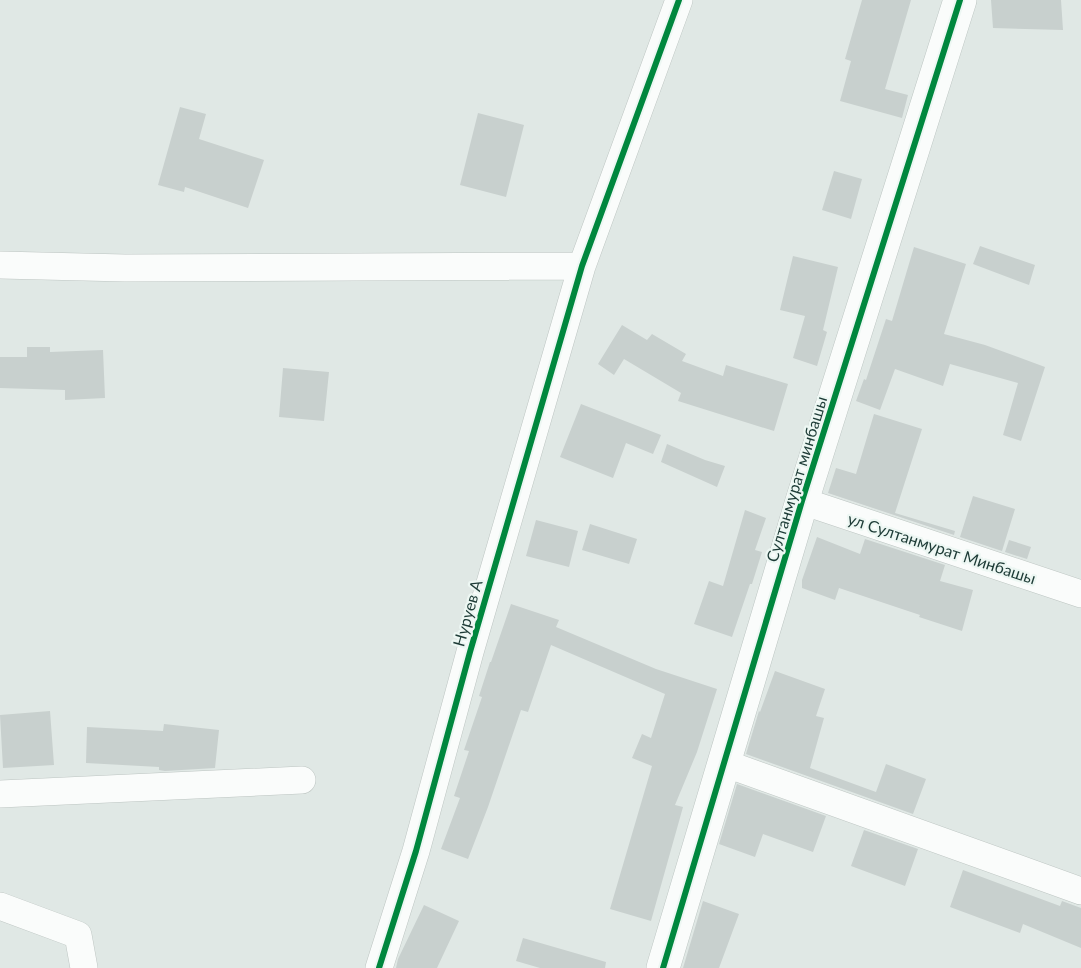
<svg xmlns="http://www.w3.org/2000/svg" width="1081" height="968" viewBox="0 0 1081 968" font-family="Lato,sans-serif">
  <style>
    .building { fill: #c8d0ce }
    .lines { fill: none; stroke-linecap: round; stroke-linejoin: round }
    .street-casing { stroke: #bdc5c2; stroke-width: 28 }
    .secondary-casing { stroke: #bcc5c2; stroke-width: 34 }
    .street { stroke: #fafcfb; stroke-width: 27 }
    .secondary { stroke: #fafcfb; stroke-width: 33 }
    .cycleway-casing { stroke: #edf7f3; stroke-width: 10 }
    .cycleway { stroke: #00873e; stroke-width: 6 }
    .labels { text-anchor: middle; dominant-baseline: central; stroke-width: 4.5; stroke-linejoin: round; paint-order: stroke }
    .street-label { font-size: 16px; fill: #1d3b36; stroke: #edf7f3 }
  </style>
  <rect width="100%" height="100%" fill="#e0e8e5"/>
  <path class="building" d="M862,0h49l-26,89 23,6 -6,23 -62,-17 11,-40 -6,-2z
    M991,0h70l2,30 -70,-2z
    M180,107l26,7 -7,25 65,21 -16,48 -63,-21 -1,5 -26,-7z
    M478,113l46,12 -18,72 -46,-12z
    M834,171l28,8 -11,40 -29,-9z
    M980,246l55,19 -6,20 -56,-21z
    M914,247l52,17 -22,70 41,11 60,22 -24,74 -18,-6 15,-52 -68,-19 -7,22 -48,-17 -15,41 -24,-9 8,-22 2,1 20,-61 6,2z
    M793,256l45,11 -15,63 4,2 -10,34 -24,-8 12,-42 -25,-6z
    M622,325l25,15 5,-6 34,20 -4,7 41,15 3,-11 62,19 -14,47 -96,-30 3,-8 -57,-34 -10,16 -16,-11z
    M27,347h23v5l53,-2 2,48 -40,2v-10l-65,-2v-31h27z
    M283,368l46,4 -5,49 -45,-4z
    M581,404l80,31 -8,19 -27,-11 -13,35 -53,-21z
    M874,414l48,15 -27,84 60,18 -1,4 -126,-42 8,-25 20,6z
    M667,444l38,16 20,6 -8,21 -56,-25z
    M973,496l42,13 -13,42 -42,-14z
    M745,510l21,8 -11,32 7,2 -10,32h-2l-18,53 -38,-13 15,-43 14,5z
    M536,520l42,11 -9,36 -43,-11z
    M590,524l47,15 -8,25 -47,-14z
    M817,537l43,17 5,-15 80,26 -5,16 33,9 -11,41 -43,-14 1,-2 -81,-27 -4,12 -33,-12v-8z
    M1009,540l22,7 -4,12 -22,-7z
    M511,604l48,16 -3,7 100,42 61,20 -20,63 -22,53 8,2 -32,114 -41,-12 42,-143 -20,-8 10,-24 9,4 14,-44 -114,-49 -23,67 -7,-2 -33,97 -20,52 -27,-10 19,-51 -6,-2 15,-45 -5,-1 18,-53 -3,-1 11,-34h1z
    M775,671l50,18 -9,27 8,2 -14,50 66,24 10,-28 40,15 -13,35 -167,-60 13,-43 1,1z
    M50,711l4,54 -51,3 -3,-53z
    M164,724l55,6 -4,38 -50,3 -6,-1v-3l-73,-4 1,-36 76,4z
    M737,784l89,32 -13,36 -50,-18 -8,23 -36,-13z
    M864,830l54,19 -13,37 -54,-20z
    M963,870l97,36 2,-5 19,7v40l-58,-24 -3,9 -70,-26z
    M703,901l36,13 -20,54h-36z
    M424,905l35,16 -22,47h-41l2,-9z
    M523,938l83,24 -1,6h-65l-24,-7z"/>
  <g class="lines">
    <defs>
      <path id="street" d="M0,265l125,3 457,-2
        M802,501l279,93
        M724,763l357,128
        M0,794l302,-14
        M0,906l78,29 6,33
        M379,968l37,-117 54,-199 112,-386 97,-266"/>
      <path id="secondary" d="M663,968l139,-467 158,-501"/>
    </defs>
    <use href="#street" class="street-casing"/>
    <use href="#secondary" class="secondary-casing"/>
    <use href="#street" class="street"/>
    <use href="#secondary" class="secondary"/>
    <defs>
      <path id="cycleway" d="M379,968l37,-117 54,-199 112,-386 97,-266
        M663,968l139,-467 158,-501"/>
    </defs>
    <use href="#cycleway" class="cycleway-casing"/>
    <use href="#cycleway" class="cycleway"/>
  </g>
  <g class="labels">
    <g class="street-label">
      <text transform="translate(796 479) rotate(-73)">Султанмурат минбашы</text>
      <text transform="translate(942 548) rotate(18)">ул Султанмурат Минбашы</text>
      <text transform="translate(467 613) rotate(-74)">Нуруев А</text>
    </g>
  </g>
</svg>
